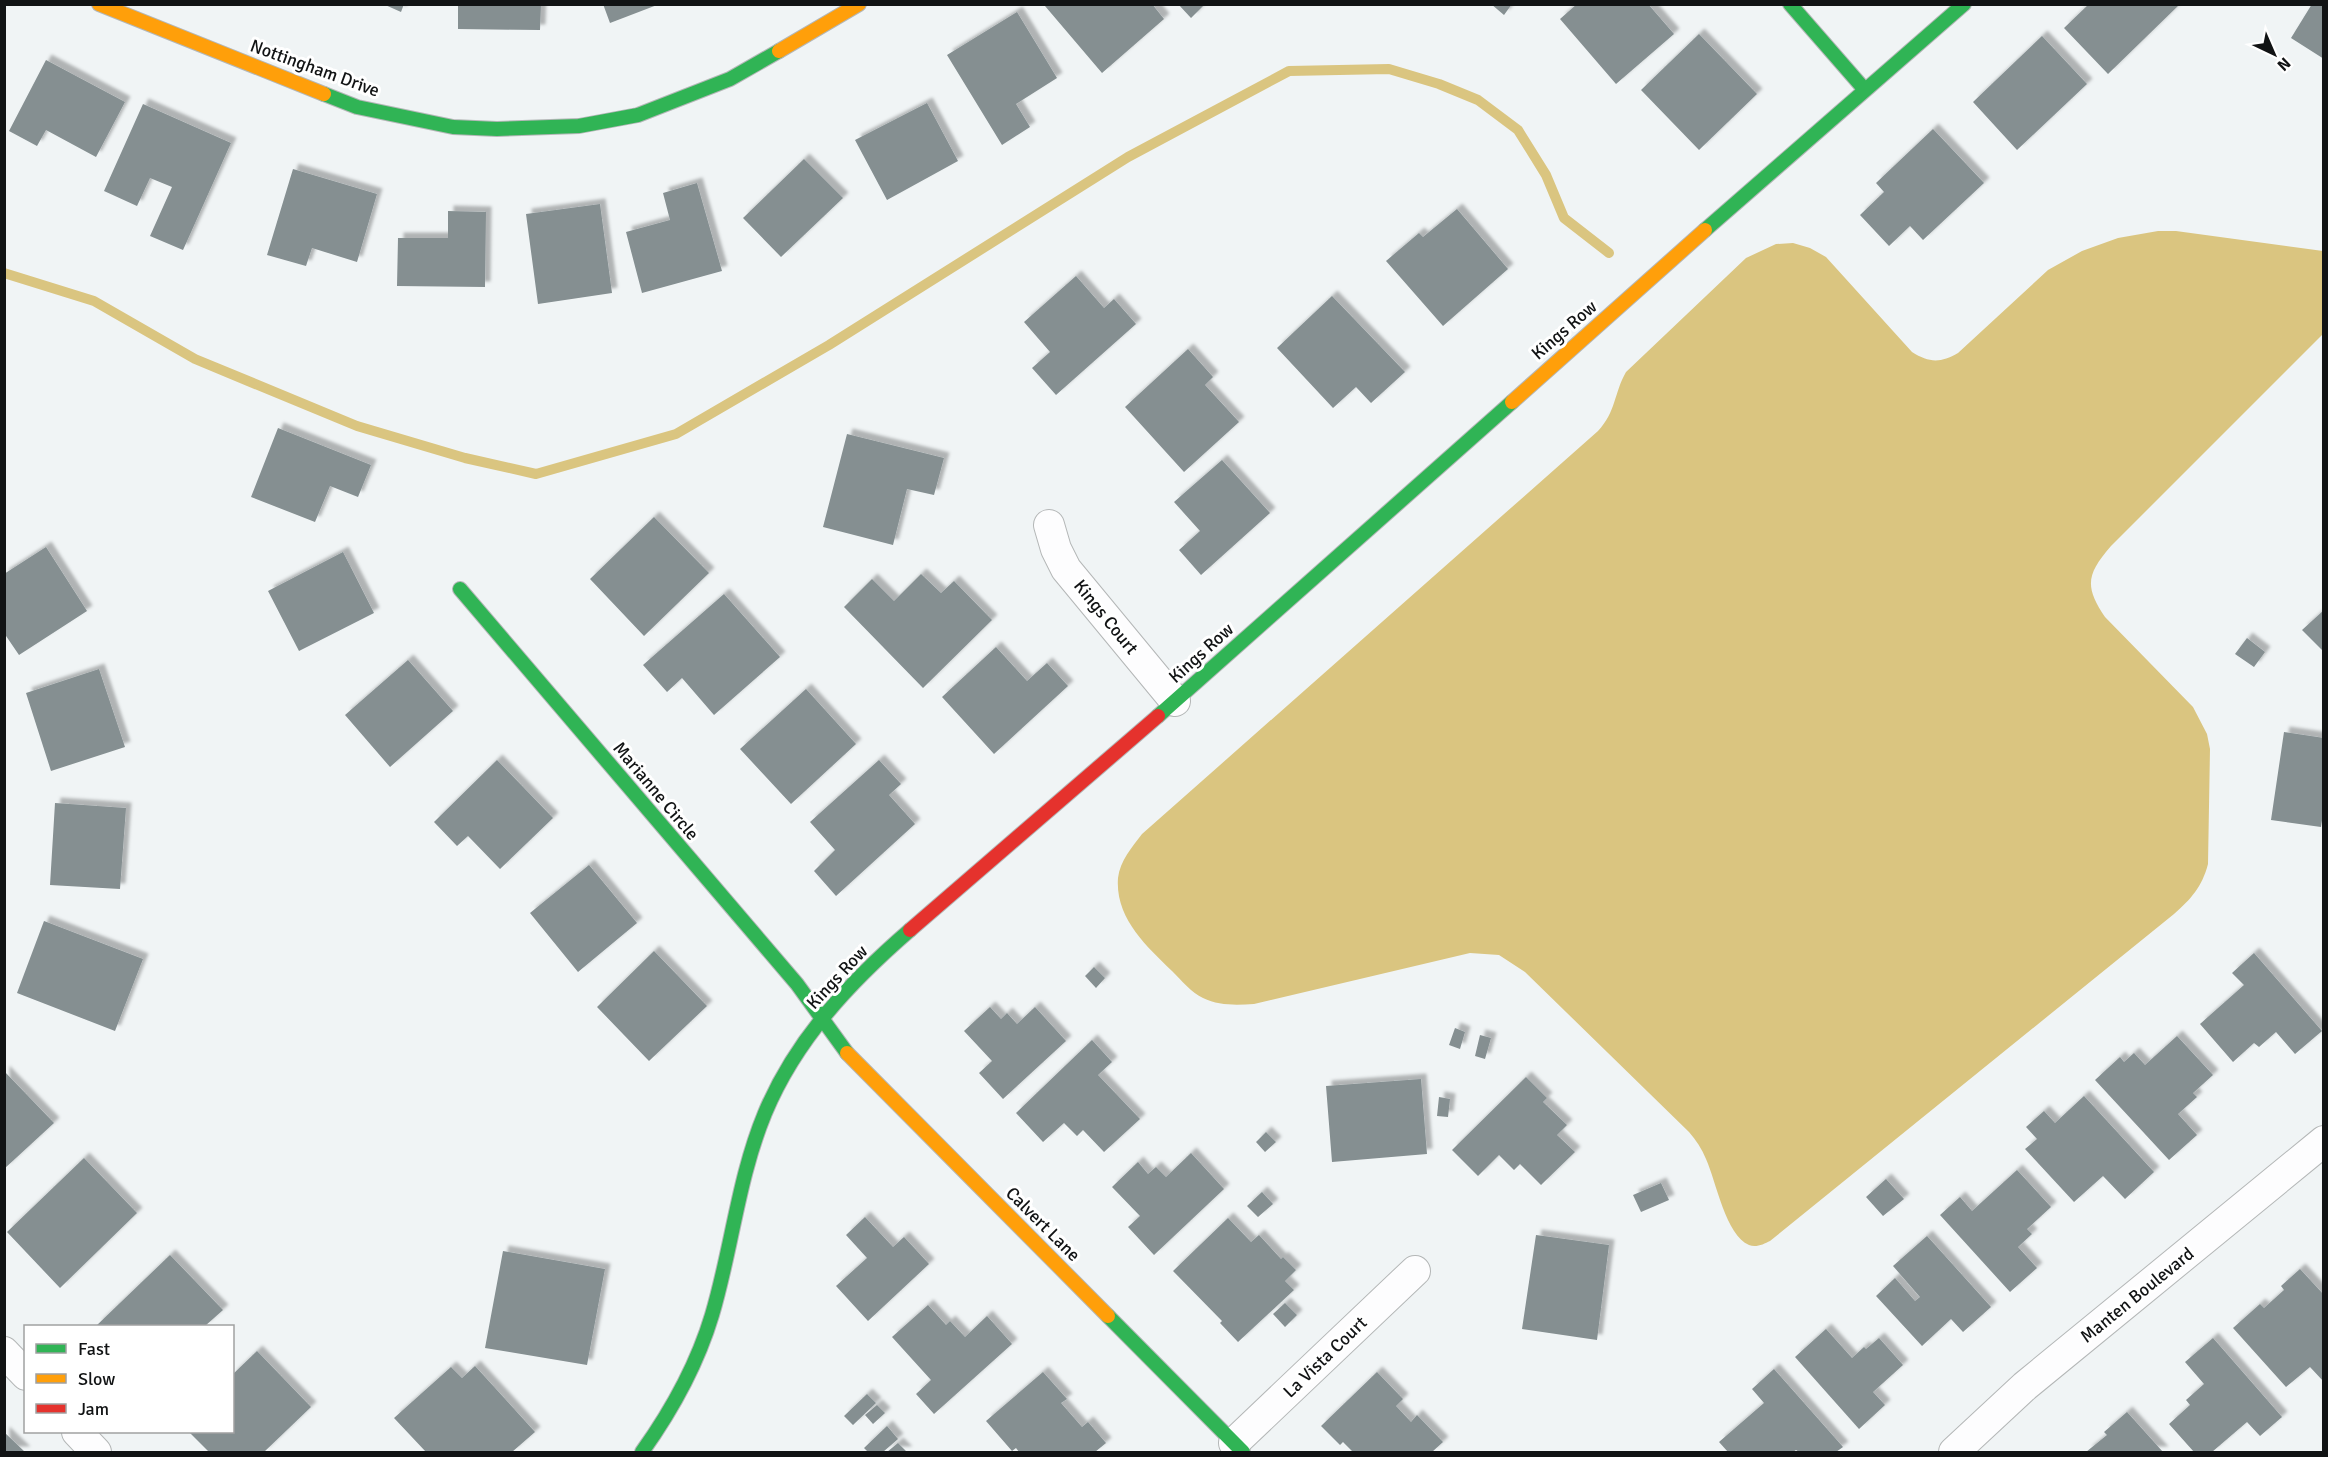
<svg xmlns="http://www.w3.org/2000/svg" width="2328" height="1457" viewBox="0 0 2328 1457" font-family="Signika,sans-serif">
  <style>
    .water { fill: #dac580 }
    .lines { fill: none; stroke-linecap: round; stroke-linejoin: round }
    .stream { stroke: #dac580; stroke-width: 10 }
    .building { fill: #858f91; filter: url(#shadow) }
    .street-casing { stroke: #b4b7b7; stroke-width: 32 }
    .fast-casing { stroke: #b4b7b7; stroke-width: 16 }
    .slow-casing { stroke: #b4b7b7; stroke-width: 16 }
    .jam-casing { stroke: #b4b7b7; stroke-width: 16 }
    .street { stroke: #fdfdfe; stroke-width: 30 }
    .fast { stroke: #30b455; stroke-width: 14 }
    .slow { stroke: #ff9f0a; stroke-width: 14 }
    .jam { stroke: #e5322d; stroke-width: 14 }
    .labels { text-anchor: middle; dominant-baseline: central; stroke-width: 6; stroke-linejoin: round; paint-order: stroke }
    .street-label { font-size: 18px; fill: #111314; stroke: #fff }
  </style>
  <defs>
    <filter id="shadow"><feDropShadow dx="5.5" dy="-5.5" stdDeviation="1.5" flood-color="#0004"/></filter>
  </defs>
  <rect width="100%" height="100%" fill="#f0f4f5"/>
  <path class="water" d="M2158,231h18l147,20v83l-212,212c-24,28 -27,40 -6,71l88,90 14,27 3,15 -2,115c-6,23 -17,35 -34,50l-404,327c-6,3 -14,7 -21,4 -23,-9 -33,-64 -43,-86 -4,-10 -10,-19 -17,-27l-164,-160 -26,-17 -29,-2 -216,51c-17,1 -35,2 -51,-6 -11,-5 -22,-18 -31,-27 -26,-25 -57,-53 -54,-93 2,-17 14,-31 24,-44l456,-403c18,-19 16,-38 28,-59l120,-114 30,-14 17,-1 17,5 16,9 86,95c17,11 29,11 46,1l90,-83 34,-19 36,-13z"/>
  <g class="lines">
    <path class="stream" d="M4,273l90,28 101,58 162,67 108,32 71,16 140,-40 153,-89 299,-188 161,-86 100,-2 50,15 39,16 40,30 28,45 18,43 45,35"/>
  </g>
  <path class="building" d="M383,4h21l-3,8z
    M458,4h83l-1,26 -82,-1z
    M603,4h54v1l-47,18z
    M1047,4h105l12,15 -62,54 -57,-67z
    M1178,4h27l-14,14z
    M1491,4h21l-8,11z
    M1577,4h71l26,30 -58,50 -56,-65z
    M2089,4h91l-72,70 -44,-46z
    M2312,4h12v55l-33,-21z
    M1017,12l40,66 -41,26 14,23 -28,18 -55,-90z
    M1699,34l58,60 -58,56 -58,-60z
    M2042,36l45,48 -70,66 -44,-48z
    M46,60l79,42 -29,55 -50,-27 -9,16 -28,-15z
    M927,103l31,58 -71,39 -32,-60z
    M143,104l88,39 -48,107 -33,-14 22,-49 -22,-9 -13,28 -33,-15z
    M1933,129l51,54 -61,57 -13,-14 -21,20 -29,-31 24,-23 -8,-9z
    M804,159l39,39 -62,59 -38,-39z
    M293,169l84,25 -20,68 -45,-14 -6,18 -39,-11z
    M697,183l25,88 -80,22 -16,-61 44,-12 -7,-27z
    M600,204l12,89 -74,11 -12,-90z
    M1457,209l51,60 -65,57 -57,-65 33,-28 4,4z
    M448,211l38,1 -1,75 -88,-1 1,-48h50z
    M1076,276l28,32 10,-9 22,25 -80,71 -24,-27 18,-16 -26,-30z
    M1332,296l73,76 -34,31 -15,-16 -23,21 -56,-60z
    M1188,349l25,28 -8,8 34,37 -55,50 -59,-65z
    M278,428l93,37 -13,32 -28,-11 -15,36 -64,-25z
    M847,434l97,24 -10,37 -27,-6 -14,56 -70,-18z
    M1222,460l48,53 -69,62 -22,-25 21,-19 -26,-29z
    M654,517l55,56 -65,63 -54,-57z
    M46,547l41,64 -68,44 -15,-22v-59z
    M343,552l31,61 -75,38 -31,-60z
    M921,574l20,19 13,-12 38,39 -69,68 -79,-81 28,-28 22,22z
    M724,594l56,63 -66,58 -32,-37 -15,14 -24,-27z
    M2324,610v42l-22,-22z
    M2247,638l18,14 -11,15 -19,-13z
    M996,647l31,34 20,-18 21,23 -74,68 -52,-57z
    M408,660l45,51 -63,56 -45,-52z
    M99,669l26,78 -74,24 -25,-78z
    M806,689l50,55 -65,60 -51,-55z
    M2284,732l40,6v68l-3,21 -50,-7z
    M497,760l56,58 -53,51 -32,-33 -11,10 -23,-24z
    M879,760l22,24 -12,11 26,29 -79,72 -22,-25 21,-21 -25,-28z
    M55,803l71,5 -6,81 -70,-4z
    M589,865l48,58 -59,49 -48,-59z
    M44,921l99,38 -28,72 -98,-38z
    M654,951l53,55 -58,55 -52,-54z
    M2254,953l68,78 -27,23 -19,-22 -17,15 -5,-4 -21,19 -33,-38 44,-39 -12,-12z
    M1094,967l11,11 -9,10 -11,-12z
    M990,1007l11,12 6,-6 10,11 18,-17 31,34 -63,58 -24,-26 13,-12 -28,-30z
    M1455,1028l10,4 -5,17 -11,-4z
    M1480,1035l11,3 -6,21 -10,-3z
    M2177,1036l36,39 -20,18 4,4 -19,17 19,21 -28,25 -74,-80 25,-23 4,5 10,-9 11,12z
    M1092,1040l20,22 -14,13 42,44 -36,33 -21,-22 -6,6 -13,-13 -21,19 -27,-29z
    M4,1071l50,52 -50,46z
    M1526,1077l21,21 -4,4 24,23 -10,10 18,17 -34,33 -21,-21 -6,6 -15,-15 -21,21 -26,-26z
    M1421,1079l6,75 -95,8 -6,-76z
    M2084,1096l70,76 -29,27 -22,-23 -29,26 -49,-53 12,-10 -11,-12 18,-16 11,12z
    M1439,1097l11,2 -2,18 -11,-1z
    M1266,1132l10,10 -11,10 -9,-10z
    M1191,1153l33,36 -70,66 -26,-28 12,-11 -28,-29 26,-25 10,12 8,-7 10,10z
    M84,1158l53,55 -77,75 -53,-56z
    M2017,1170l34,37 -24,22 5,5 -14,13 19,21 -27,24 -70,-77 20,-18 12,14z
    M1886,1179l18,20 -21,17 -17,-19z
    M1661,1183l8,17 -28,12 -8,-17z
    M1262,1192l11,12 -15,13 -11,-11z
    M865,1217l28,30 11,-10 25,27 -61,57 -32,-35 31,-28 -21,-23z
    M1228,1218l23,24 8,-7 22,24 2,-2 13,13 -11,11 9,9 -56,52 -18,-19 2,-2 -49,-50z
    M1536,1235l73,10 -12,95 -75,-11z
    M1927,1236l64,71 -28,25 -12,-13 -29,27 -46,-50 19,-18 20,23 5,-4 -27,-31z
    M503,1251l102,18 -18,96 -102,-17z
    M170,1255l53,55 -18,16h-109z
    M2300,1269l24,26v87l-14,-15 -24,20 -53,-59 27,-24 4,4 20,-18 -3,-4z
    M1285,1303l12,12 -12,12 -12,-13z
    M928,1305l18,20 4,-4 15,16 22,-21 25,28 -78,70 -18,-20 15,-14 -39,-43z
    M1826,1329l26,29 12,-11 2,2 13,-11 24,27 -30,27 12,13 -26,24 -64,-72z
    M2213,1338l69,79 -22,19 -13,-14 -35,30h-18l-25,-28 21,-19 -4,-5 18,-16 -19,-22z
    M257,1351l54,56 -47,45h-55l-20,-20h43v-57z
    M475,1366l60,66 -23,20h-86l-32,-34 57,-51 11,11z
    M1774,1369l69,78 -7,5h-37l-3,-2 -3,2h-65l-9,-10 45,-39 -12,-14z
    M1043,1372l24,27 -6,4 21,24 6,-5 18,21 -11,9h-76l-3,-4 -4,3 -26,-30z
    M1377,1372l26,27 -7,7 15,16 6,-7 26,27 -11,10h-79l-10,-10 -3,3 -19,-19z
    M867,1394l9,9 -23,22 -9,-9z
    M877,1405l8,8 -12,11 -8,-9z
    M2127,1412l36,40h-77l21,-17 -3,-3z
    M887,1426l11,13 -15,13h-15l-4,-4z
    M4,1432l21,20h-21z
    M898,1443l9,9h-20z"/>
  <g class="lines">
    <defs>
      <path id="street" d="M1049,525l7,24 10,20 109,132
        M4,1352l22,23
        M77,1432l19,20
        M1234,1443l181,-172
        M1954,1452l71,-66 299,-245"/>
      <path id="fast" d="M1790,4l75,86
        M324,94l33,13 96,20 44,2 82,-3 59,-11 92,-36 49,-28
        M1705,230l259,-226
        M460,589l337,395 50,69
        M1158,716l354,-314
        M1108,1316l135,136
        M642,1452c30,-42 55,-87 70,-137 20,-67 26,-137 53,-202 31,-74 85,-131 145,-183"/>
      <path id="slow" d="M99,4l225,90
        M779,51l80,-47
        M1512,402l193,-172
        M847,1053l261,263"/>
      <path id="jam" d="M910,930l248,-214"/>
    </defs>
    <use href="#street" class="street-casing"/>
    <use href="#fast" class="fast-casing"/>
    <use href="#slow" class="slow-casing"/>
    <use href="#jam" class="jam-casing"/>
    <use href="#street" class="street"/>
    <use href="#fast" class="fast"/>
    <use href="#slow" class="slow"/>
    <use href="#jam" class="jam"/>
  </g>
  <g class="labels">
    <g class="street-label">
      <text transform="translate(315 68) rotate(20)">Nottingham Drive</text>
      <text transform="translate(1564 330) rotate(-41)">Kings Row</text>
      <text transform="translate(1106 617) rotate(51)">Kings Court</text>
      <text transform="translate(1201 653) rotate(-42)">Kings Row</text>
      <text transform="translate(656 791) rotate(50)">Marianne Circle</text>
      <text transform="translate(837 977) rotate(-47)">Kings Row</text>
      <text transform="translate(1043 1224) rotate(45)">Calvert Lane</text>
      <text transform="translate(2137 1295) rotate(-39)">Manten Boulevard</text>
      <text transform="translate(1325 1357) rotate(-44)">La Vista Court</text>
    </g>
  </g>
  <rect width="2328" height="1457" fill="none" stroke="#111314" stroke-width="12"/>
  <rect x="24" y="1325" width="210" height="108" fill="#ffffff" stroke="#a0a1a1" stroke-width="1.5"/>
  <rect x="36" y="1344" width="30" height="9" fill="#30b455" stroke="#a0a1a1" stroke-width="1.5"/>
  <text x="78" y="1355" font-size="18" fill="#111314">Fast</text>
  <rect x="36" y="1374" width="30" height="9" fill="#ff9f0a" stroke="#a0a1a1" stroke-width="1.5"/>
  <text x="78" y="1385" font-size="18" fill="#111314">Slow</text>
  <rect x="36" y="1404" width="30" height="9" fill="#e5322d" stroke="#a0a1a1" stroke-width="1.5"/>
  <text x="78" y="1415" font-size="18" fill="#111314">Jam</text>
  <g transform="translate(2274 54) rotate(136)" stroke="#ffffff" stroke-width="4.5" paint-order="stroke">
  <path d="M0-4.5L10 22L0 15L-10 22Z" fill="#111314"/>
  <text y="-9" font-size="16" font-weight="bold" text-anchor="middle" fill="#111314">N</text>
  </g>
</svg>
